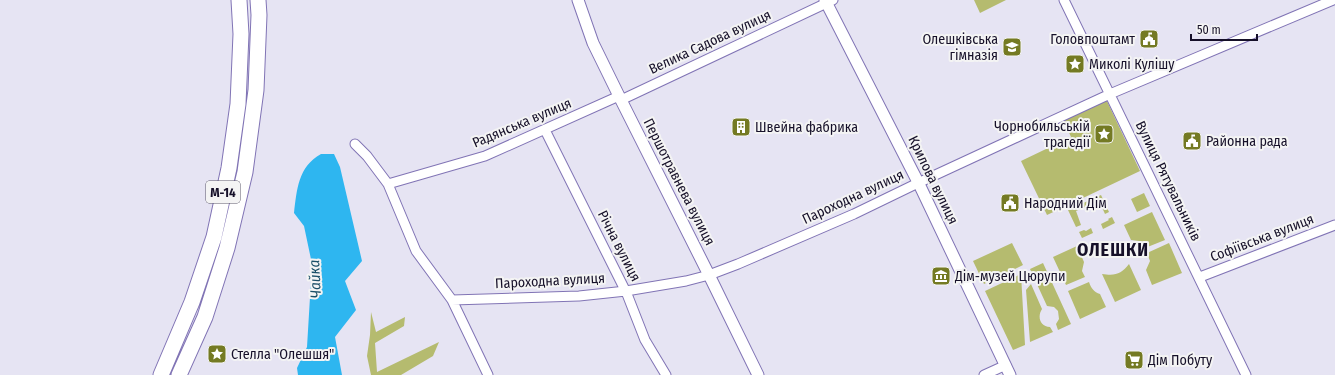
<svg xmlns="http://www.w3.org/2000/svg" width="1335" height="375" viewBox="0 0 1335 375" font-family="'Fira Sans Condensed',sans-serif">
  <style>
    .green { fill: #b5bb6f }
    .water { fill: #2eb6f0 }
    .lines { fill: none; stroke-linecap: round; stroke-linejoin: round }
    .minor-casing { stroke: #8174b5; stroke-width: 11 }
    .tertiary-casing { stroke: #8174b5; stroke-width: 13 }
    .trunk-casing { stroke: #8174b5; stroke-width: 17 }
    .minor { stroke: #fff; stroke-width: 9 }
    .tertiary { stroke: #fff; stroke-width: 11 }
    .trunk { stroke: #fff; stroke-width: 15 }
    .labels { text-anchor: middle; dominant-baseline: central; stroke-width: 4; stroke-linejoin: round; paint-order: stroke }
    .shield { fill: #f4f4f4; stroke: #595466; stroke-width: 1 }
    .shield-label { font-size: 13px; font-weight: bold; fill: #161029 }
    .poi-label { font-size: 14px; fill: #161029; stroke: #f4f4f4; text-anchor: start }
    .street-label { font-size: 14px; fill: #161029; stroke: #f4f4f4 }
    .water-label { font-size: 15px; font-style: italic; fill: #1c5068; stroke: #f4f4f4 }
    .district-label { font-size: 18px; font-weight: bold; letter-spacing: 1px; fill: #161029; stroke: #f4f4f4 }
  </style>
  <rect width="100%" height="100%" fill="#e6e4f3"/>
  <path class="green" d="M974,0h32l-26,13z
    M1106,99l34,72 -93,44 -26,-54 50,-24 -8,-18z
    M1144,193l6,13 -13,6 -6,-13z
    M1101,195l8,17 -4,2 -6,-13 -23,10 5,14 -5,2 -8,-17z
    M1152,212l13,28 -20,8 -6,-7 -8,-1 -7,-15z
    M1112,217l3,6 -12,6 -2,-5 8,-4 -1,-1z
    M1091,228l2,5 -11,5 -3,-6 5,-2 2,1z
    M1012,243l11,22 -39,19 -11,-23z
    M1169,243l13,30 -30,12 -6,-15 4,-9 -3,-8z
    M1077,246l7,16 -2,9 3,6 -19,8 -13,-28z
    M1043,263l28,61 -13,6 -2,-6 3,-5 -1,-8 -4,-4 -7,-1 -17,-37z
    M1129,264l12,26 -26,12 -13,-28c14,2 19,0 27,-10z
    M1021,274l4,71 -12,5 -28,-59z
    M1089,282c2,6 5,10 11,12l6,13 -26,12 -12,-28z
    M1031,284l11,25c-5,8 -2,17 8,18l3,5 -23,10 -4,-52z
    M371,312l5,20 29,-15 -1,9 -29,17 2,29 62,-30 -6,14 -32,19h-30l-4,-19 3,-21z"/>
  <path class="water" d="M321,154h13l6,13 22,94 -17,20 11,29 -21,27 7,38h-44l-1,-7 10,-21 5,-83 -8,-38 -10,-13c3,-24 4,-46 27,-59z"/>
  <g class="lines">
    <defs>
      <path id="minor" d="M1064,0l182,375
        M621,100l212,-100
        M545,130l82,164 18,46 21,35
        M355,144l12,12 21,28 28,67 36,49 36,75
        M388,184l97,-28 134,-60
        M1200,277l135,-52
        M452,300l127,-4 47,-5 60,-10 23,-6 29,-11 116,-50 64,-31 192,-89 223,-94
        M984,375l22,-10"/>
      <path id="tertiary" d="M578,0l15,43 26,53 91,181 48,98
        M825,0l95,186 90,189"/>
      <path id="trunk" d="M161,375l31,-73 22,-65 15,-69 9,-64 3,-70 -2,-34
        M179,375l26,-58 22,-69 18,-76 11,-82 3,-75 -1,-15"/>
    </defs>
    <use href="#minor" class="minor-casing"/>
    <use href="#tertiary" class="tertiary-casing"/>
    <use href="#trunk" class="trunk-casing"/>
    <use href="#minor" class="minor"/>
    <use href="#tertiary" class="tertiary"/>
    <use href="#trunk" class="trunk"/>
  </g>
  <defs>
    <symbol id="civic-square" viewBox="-11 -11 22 22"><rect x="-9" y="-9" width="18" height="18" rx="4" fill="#747a23" stroke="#f4f4f4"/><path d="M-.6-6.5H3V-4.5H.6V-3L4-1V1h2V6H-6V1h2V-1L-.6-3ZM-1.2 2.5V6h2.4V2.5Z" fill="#fff"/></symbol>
    <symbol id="school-square" viewBox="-11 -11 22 22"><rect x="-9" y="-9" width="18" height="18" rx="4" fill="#747a23" stroke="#f4f4f4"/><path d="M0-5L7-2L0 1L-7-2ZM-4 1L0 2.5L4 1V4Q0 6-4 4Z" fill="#fff"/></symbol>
    <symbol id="sight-square" viewBox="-11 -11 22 22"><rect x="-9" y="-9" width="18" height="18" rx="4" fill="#747a23" stroke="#f4f4f4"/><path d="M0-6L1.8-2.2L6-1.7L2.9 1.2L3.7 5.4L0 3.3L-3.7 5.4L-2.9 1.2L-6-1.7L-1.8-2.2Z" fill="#fff"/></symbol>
    <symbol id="building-square" viewBox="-11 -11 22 22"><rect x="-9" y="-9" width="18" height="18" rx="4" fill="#747a23" stroke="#f4f4f4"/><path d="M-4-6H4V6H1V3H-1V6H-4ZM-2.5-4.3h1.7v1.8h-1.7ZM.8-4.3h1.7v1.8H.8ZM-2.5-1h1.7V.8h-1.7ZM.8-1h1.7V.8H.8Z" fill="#fff"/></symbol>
    <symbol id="museum-square" viewBox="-11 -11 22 22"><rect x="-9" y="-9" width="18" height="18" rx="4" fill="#747a23" stroke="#f4f4f4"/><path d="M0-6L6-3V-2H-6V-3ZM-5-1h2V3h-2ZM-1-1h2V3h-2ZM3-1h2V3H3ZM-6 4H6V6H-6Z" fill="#fff"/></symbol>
    <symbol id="supermarket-square" viewBox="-11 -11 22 22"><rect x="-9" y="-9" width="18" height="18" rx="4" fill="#747a23" stroke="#f4f4f4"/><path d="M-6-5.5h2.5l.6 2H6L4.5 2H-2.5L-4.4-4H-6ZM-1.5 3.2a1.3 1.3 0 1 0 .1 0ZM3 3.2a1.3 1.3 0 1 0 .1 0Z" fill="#fff"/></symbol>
  </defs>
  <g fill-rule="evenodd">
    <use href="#civic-square" x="1138" y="28" width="22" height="22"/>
    <use href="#school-square" x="1001" y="36" width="22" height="22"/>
    <use href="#sight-square" x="1064" y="53" width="22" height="22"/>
    <use href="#building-square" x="730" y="116" width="22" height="22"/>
    <use href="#sight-square" x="1093" y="123" width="22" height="22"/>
    <use href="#civic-square" x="1181" y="130" width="22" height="22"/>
    <use href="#civic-square" x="999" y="192" width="22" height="22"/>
    <use href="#museum-square" x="930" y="265" width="22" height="22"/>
    <use href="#sight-square" x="206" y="343" width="22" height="22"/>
    <use href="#supermarket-square" x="1123" y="349" width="22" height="22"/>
  </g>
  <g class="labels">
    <rect class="shield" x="206" y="181" width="34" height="22" rx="3"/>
    <g class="shield-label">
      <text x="223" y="192">М-14</text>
    </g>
    <g class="poi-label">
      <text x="998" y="39" text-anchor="end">Олешківська<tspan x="998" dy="16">гімназія</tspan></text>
      <text x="1135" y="39" text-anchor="end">Головпоштамт</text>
      <text x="1089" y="64">Миколі Кулішу</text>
      <text x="1090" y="126" text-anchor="end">Чорнобильській<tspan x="1090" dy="16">трагедії</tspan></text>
      <text x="755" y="127">Швейна фабрика</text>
      <text x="1206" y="141">Районна рада</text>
      <text x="1024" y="203">Народний Дім</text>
      <text x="955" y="276">Дім-музей Цюрупи</text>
      <text x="231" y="354">Стелла "Олешшя"</text>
      <text x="1148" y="360">Дім Побуту</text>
    </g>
    <g class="street-label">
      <text transform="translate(710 42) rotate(-25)">Велика Садова вулиця</text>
      <text transform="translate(522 123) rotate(-23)">Радянська вулиця</text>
      <text transform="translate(933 180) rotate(64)">Крилова вулиця</text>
      <text transform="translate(1168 181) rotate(64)">Вулиця Рятувальників</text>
      <text transform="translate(679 182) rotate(63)">Першотравнева вулиця</text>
      <text transform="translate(853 197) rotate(-25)">Пароходна вулиця</text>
      <text transform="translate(1262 238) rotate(-21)">Софіївська вулиця</text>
      <text transform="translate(619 246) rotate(63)">Річна вулиця</text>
      <text transform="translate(550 281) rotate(-3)">Пароходна вулиця</text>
    </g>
    <g class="water-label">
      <text transform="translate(315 279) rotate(-93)">Чайка</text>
    </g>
    <g class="district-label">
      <text x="1113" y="250">ОЛЕШКИ</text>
    </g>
  </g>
  <path d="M1191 34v6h66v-6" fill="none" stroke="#161029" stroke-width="2"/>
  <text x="1197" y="34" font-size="12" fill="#161029" stroke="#f4f4f4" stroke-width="3" paint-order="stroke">50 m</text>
</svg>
